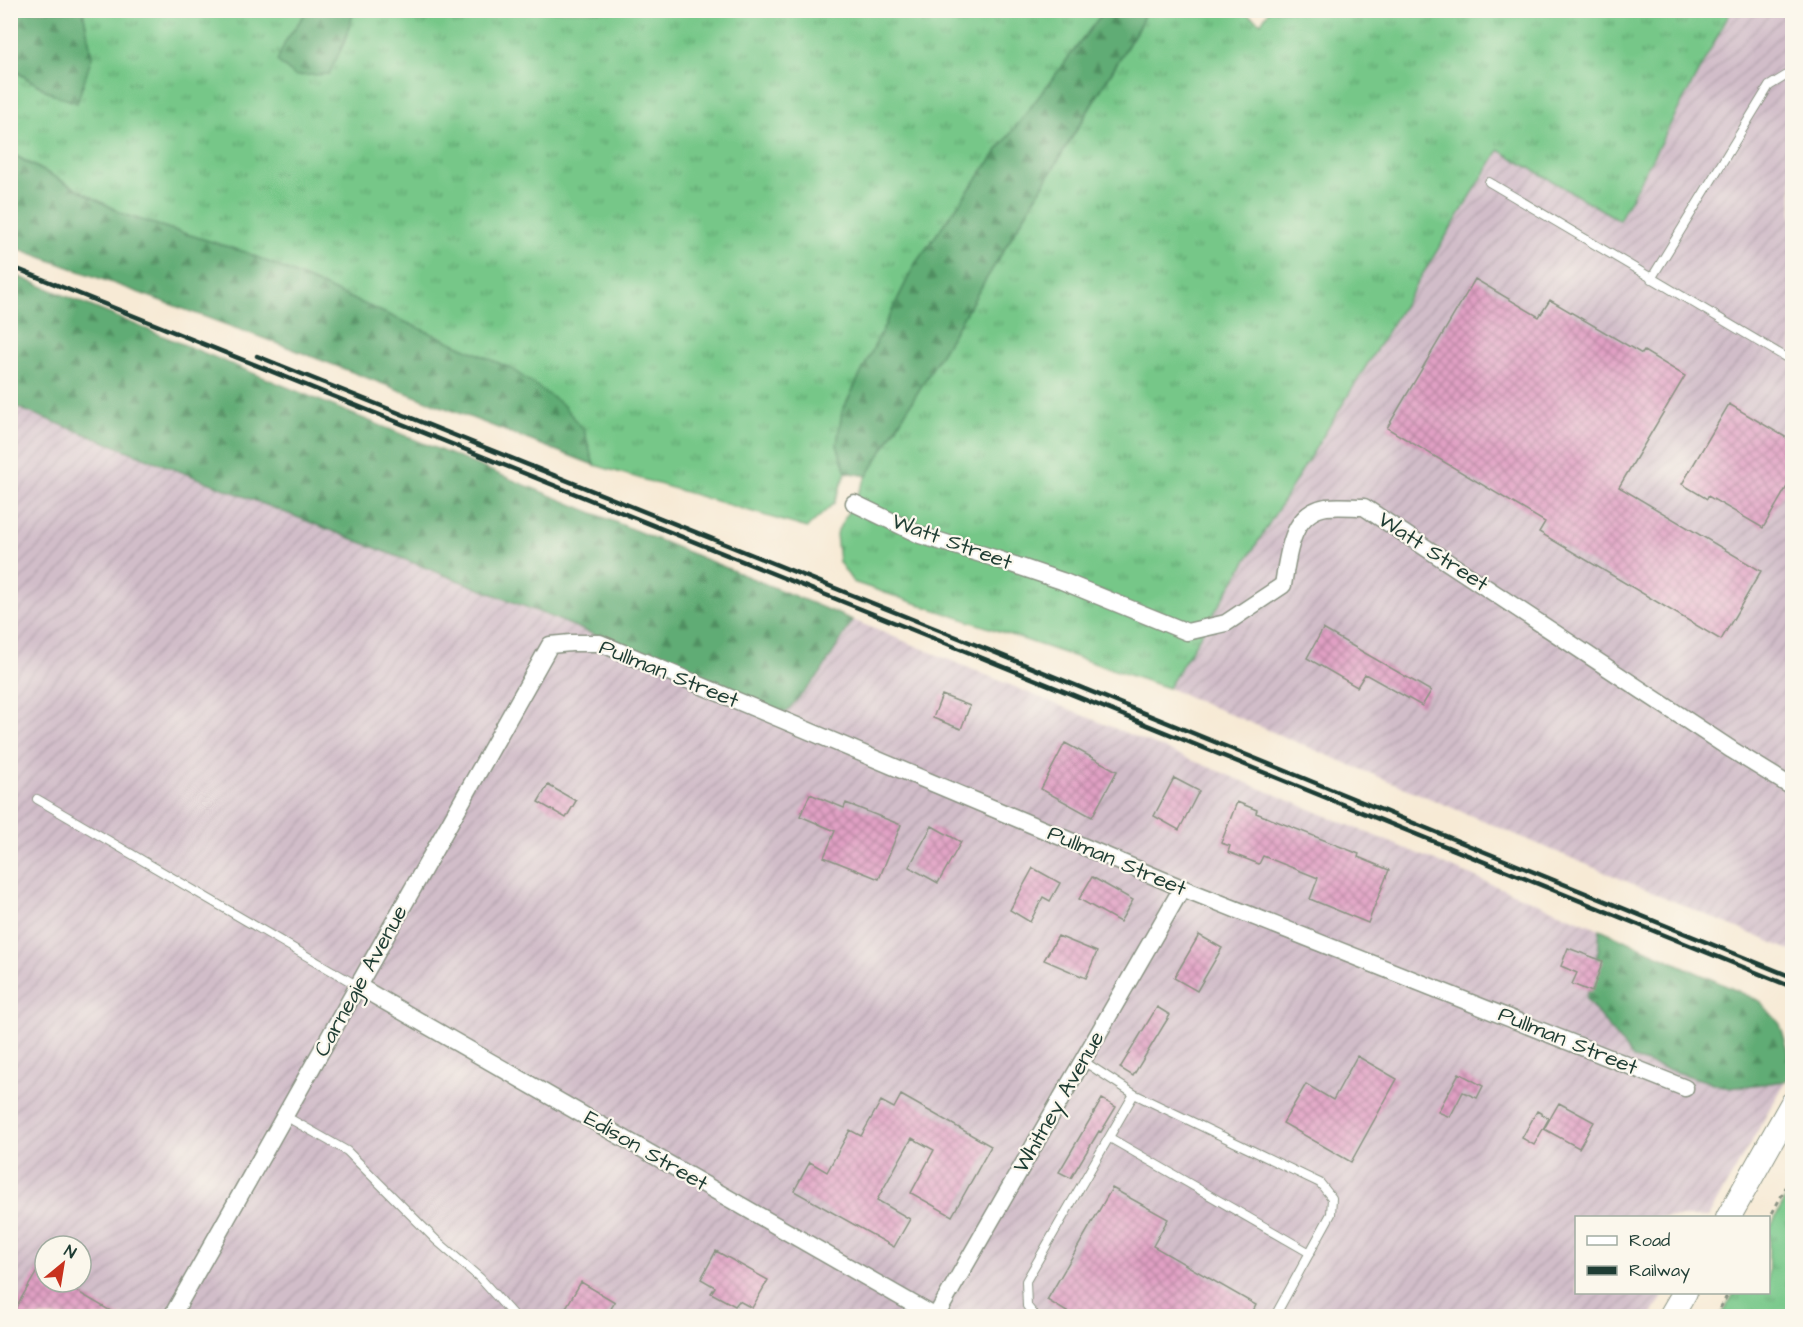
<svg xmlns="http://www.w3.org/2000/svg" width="1803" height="1327" viewBox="0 0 1803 1327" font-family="'Architects Daughter',sans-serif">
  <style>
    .industrial { fill: url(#industrial-furrows); fill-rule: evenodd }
    .grass { fill: url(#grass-tufts); stroke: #4a825e; stroke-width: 1.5 }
    .forest { fill: url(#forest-firs); stroke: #407454; stroke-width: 1.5 }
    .building { fill: url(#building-cross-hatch) }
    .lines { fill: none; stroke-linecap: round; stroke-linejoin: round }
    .service-casing { stroke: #8b9484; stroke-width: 10 }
    .minor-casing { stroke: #8b9484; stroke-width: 19 }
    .secondary-casing { stroke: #8b9484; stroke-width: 26 }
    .path { stroke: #8b9484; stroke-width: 3; stroke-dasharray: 4.5 4.5; stroke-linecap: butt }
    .service { stroke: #fff; stroke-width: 8 }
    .minor { stroke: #fff; stroke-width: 16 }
    .secondary { stroke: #fff; stroke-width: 24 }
    .rail { stroke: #1f3d34; stroke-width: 4.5 }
    .labels { text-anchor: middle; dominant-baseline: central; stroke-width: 4.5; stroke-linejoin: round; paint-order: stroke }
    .street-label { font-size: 22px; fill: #1f3d34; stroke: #fbf7ec }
  </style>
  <defs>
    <pattern id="industrial-furrows" width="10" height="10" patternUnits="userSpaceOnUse" patternTransform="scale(1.5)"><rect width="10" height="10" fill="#d1bdc9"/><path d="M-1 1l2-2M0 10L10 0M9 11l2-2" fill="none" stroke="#b3a3ad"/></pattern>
    <pattern id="grass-tufts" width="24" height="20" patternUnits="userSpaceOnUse" patternTransform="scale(1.5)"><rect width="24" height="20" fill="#76c788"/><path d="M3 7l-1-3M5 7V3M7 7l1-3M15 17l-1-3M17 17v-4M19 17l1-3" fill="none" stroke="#60a370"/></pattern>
    <pattern id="forest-firs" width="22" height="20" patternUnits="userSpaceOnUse" patternTransform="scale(1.5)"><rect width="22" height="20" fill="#60ac74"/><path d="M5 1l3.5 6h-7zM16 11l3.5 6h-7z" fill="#4f8d60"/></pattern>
    <pattern id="building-cross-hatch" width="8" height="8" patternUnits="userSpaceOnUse" patternTransform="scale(1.5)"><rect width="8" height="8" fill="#e1a0c4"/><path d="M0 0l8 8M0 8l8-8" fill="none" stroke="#b684a0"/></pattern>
  </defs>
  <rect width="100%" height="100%" fill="#fbf7ec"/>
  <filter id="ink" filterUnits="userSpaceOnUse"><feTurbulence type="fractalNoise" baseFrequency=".0167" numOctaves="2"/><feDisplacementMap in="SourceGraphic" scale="12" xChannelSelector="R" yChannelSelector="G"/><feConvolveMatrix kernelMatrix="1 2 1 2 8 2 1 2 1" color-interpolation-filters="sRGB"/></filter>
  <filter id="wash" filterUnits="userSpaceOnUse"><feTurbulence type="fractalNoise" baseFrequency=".008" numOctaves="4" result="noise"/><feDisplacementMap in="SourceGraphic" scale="24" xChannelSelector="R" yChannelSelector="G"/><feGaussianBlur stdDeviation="1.35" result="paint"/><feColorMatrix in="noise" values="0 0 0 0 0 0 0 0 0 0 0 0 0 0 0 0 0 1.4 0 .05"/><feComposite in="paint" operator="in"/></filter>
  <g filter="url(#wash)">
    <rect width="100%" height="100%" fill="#f7ead5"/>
    <path class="industrial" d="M1731,11h61v940l-624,-263 331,-539 120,71z
      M10,405l544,213 231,95 35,-39 33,-54 747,309 -2,22 131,137 57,-7 -78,136 -132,1v74l89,1 -14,23h-1640zM45,1246h36v36h-36z"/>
    <path class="grass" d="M1269,10l462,1 -112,209 -120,-70 -331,538 -315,-106 -14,-20 -3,-28 31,-58 274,-452 4,-13h97l19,12z
      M83,11h224l-22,31 59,1 10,-32h750l-106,139 -83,114 -73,148 -5,33 9,27 -12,31 -27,25 -213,-63 -10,-35 -74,-62 -265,-116 -120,-37 -114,-62 -1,-85 42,26 40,-37z
      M1792,1186v121l-8,9h-63l13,-23 34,-1 1,-62z"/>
    <path class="forest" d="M10,11h73l9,46 -15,46 -25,-9 -41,-26z
      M307,11h47l-10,32 -15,31 -34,2 -18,-15 8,-19z
      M1104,11h41l-4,12 -274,453 -21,-4 -9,-27 5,-33 73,-148 83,-114z
      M10,153l115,62 120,37 265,116 52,36 22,26 10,35 -312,-120 -271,-99z
      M10,273l843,347 -33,54 -35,39 -231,-95 -543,-213z
      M1600,929l160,72 20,23 12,38v8l-6,11 -57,7 -95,-29 -48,-60 12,-47z"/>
    <g id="blocks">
      <path class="building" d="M1475,279l64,38 11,-17 92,54 2,-3 41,25 -66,111 142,84 -40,69 -182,-108 6,-10 -158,-94z
        M1729,404l63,37v37l-29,50 -55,-32 -1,3 -25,-15z
        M1323,629l108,62 -9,15 -57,-32 -8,13 -50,-29z
        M942,695l28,11 -9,23 -28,-11z
        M1065,743l52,28 -25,46 -51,-28z
        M1174,778l25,13 -20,39 -25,-14z
        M548,785l28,16 -10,17 -28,-16z
        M810,794l34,14 2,-5 55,22 -22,54 -55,-22 11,-26 -35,-15z
        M1237,802l20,8 -1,3 103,41 -1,3 31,13 -21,53 -58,-24 8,-21 -55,-22 -4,8 -31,-12 2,-6 -9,-3z
        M932,826l29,16 -23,41 -29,-16z
        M1033,868l27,15 -10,18 -7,-4 -13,25 -20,-12z
        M1092,877l41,23 -13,22 -41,-23z
        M1199,935l23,13 -25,43 -23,-13z
        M1058,936l39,16 -11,26 -42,-18z
        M1568,948l35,13 -11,31 -20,-8 5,-11 -16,-7z
        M1157,1007l13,8 -37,61 -13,-8z
        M1357,1056l40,23 -46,83 -68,-39 23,-39 27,16z
        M1459,1073l24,13 -6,12 -14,-6 -13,25 -12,-5z
        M901,1095l90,51 -39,70 -41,-23 23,-43 -22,-12 -35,62 33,19 -16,28 -100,-56 16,-29 17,10 23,-42 11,6 20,-35 13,7z
        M1102,1099l14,8 -15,25 -2,-1 -28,47 -12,-6z
        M1559,1103l35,19 -15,26 -35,-19z
        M1537,1111l12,7 -15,27 -12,-7z
        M1112,1188l56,31 -15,27 103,59 -6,12h-175l-28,-17z
        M716,1251l52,29 -16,28 -13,-7 -4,5 -24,-13 4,-6 -14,-8z
        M45,1258v24h16l60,35h-111z
        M581,1282l34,20 -9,15h-29l-12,-8z"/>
    </g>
  </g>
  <g filter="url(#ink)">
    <use href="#blocks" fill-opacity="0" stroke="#8b9484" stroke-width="1.5"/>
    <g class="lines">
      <defs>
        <path id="service" d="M1489,182l303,179
          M1651,279l118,-193 23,-14
          M37,799l321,187
          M1134,1094l186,89 12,15 -1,16 -56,102
          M285,1116l62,35 89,89 44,38 34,38
          M1110,1138l200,115
          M1035,1316l-8,-10 -1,-25 108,-187 -51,-33"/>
        <path id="minor" d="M854,503l66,32 77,24 65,22 125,51 39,-9 57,-38c5,-28 7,-72 43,-78 12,-1 26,0 38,0l368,243 60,37
          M358,986l576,330
          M172,1316l378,-671 21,-2h29l582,245 503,200
          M936,1316l246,-428"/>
        <path id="secondary" d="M1728,1218l64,-114
          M1671,1316l14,-24"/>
      </defs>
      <use href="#service" class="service-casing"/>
      <use href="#minor" class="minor-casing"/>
      <use href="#secondary" class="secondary-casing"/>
      <path class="path" d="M1768,1221l24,-45
        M1716,1316l13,-24"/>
      <use href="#service" class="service"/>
      <use href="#minor" class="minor"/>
      <use href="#secondary" class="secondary"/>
      <path class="rail" d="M10,266l955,385 827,336
        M257,356l712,286 823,335"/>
    </g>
  </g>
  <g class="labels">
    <g class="street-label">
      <text transform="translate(952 542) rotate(20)">Watt Street</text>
      <text transform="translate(1433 552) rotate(33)">Watt Street</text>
      <text transform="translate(669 674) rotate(22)">Pullman Street</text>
      <text transform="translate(1117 861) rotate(23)">Pullman Street</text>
      <text transform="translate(361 981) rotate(-61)">Carnegie Avenue</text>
      <text transform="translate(1568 1041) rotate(22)">Pullman Street</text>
      <text transform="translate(1059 1102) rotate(-60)">Whitney Avenue</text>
      <text transform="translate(646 1151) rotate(30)">Edison Street</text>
    </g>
  </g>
  <rect width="1803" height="1327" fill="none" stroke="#fbf7ec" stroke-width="36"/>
  <rect x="1575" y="1216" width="195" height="78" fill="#fbf7ec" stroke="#a3ada2" stroke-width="1.5"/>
  <rect x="1587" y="1236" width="30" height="9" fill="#ffffff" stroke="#a3ada2" stroke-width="1.5"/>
  <text x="1629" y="1246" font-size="18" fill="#1f3d34">Road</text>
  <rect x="1587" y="1266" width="30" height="9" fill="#1f3d34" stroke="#a3ada2" stroke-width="1.5"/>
  <text x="1629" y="1276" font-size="18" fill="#1f3d34">Railway</text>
  <g transform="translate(63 1264) rotate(30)"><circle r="28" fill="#fbf7ec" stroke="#a3ada2" stroke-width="1.5"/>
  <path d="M0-4.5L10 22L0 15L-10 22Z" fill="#c8321e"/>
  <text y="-9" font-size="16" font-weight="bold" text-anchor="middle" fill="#1f3d34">N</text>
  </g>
</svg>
